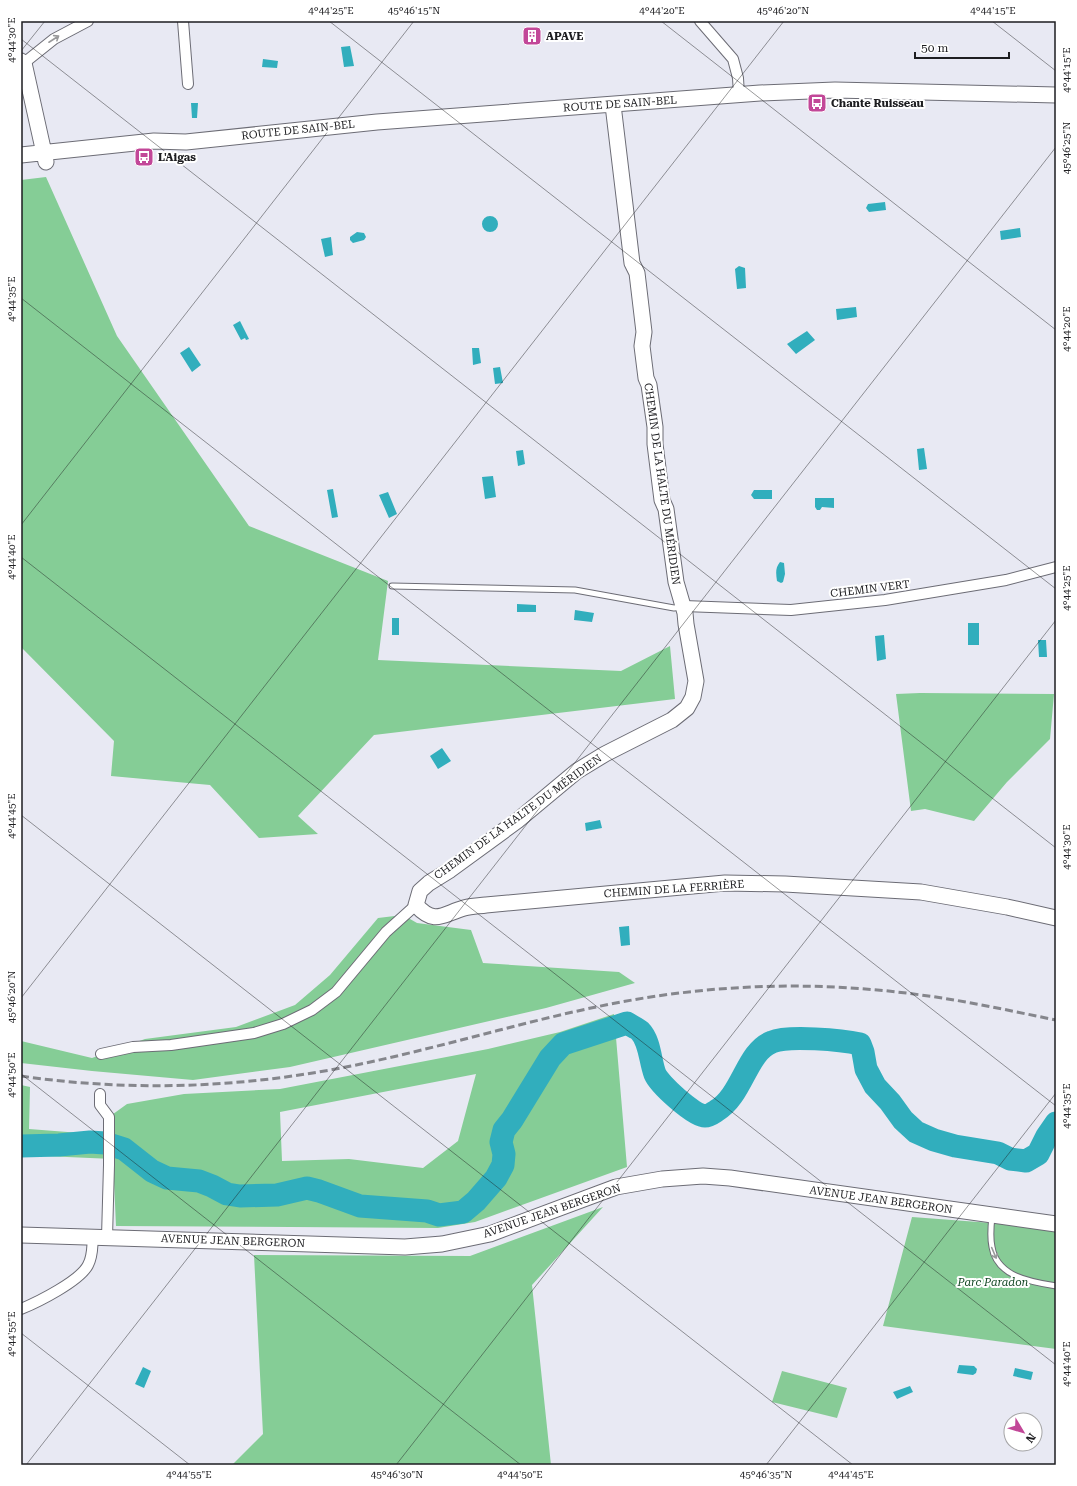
<svg xmlns="http://www.w3.org/2000/svg" width="1077" height="1486" viewBox="0 0 1077 1486" font-family="'Roboto Serif',serif">
  <style>
    .green { fill: #87cb96 }
    .forest { fill: #85cd96; fill-rule: evenodd }
    .water { fill: #31aebd }
    .lines { fill: none; stroke-linecap: round; stroke-linejoin: round }
    .river { stroke: #31aebd; stroke-width: 23 }
    .lane-casing { stroke: #6c6c75; stroke-width: 7 }
    .street-casing { stroke: #6c6c75; stroke-width: 12 }
    .secondary-casing { stroke: #6c6c75; stroke-width: 17 }
    .lane { stroke: #fff; stroke-width: 5 }
    .street { stroke: #fff; stroke-width: 10 }
    .secondary { stroke: #fff; stroke-width: 15 }
    .rail { stroke: #85868c; stroke-width: 3; stroke-dasharray: 8 4; stroke-linecap: butt }
    .oneway { stroke: #99999b }
    .ticks { fill: none; stroke: #1d1d20; stroke-width: 1; stroke-opacity: 0.45 }
    .labels { text-anchor: middle; dominant-baseline: central; stroke-width: 4; stroke-linejoin: round; paint-order: stroke }
    .poi-label { font-size: 11px; font-weight: bold; fill: #1d1d20; stroke: #fff; text-anchor: start }
    .street-label { font-size: 11px; fill: #1d1d20; stroke: #fff }
    .park-label { font-size: 11px; font-style: italic; fill: #124724; stroke: #fff }
    .neatline { fill: none; stroke: #1d1d20; stroke-width: 1.5 }
    .ticks-label { font-size: 10px; text-anchor: middle; fill: #1d1d20 }
  </style>
  <rect width="100%" height="100%" fill="#e8e9f3"/>
  <path class="green" d="M912,1217l144,11v121l-173,-23z
    M782,1371l65,17 -10,30 -65,-16z"/>
  <path class="forest" d="M46,177l71,159 132,190 139,55 -10,79 243,11 49,-25 5,53 -301,36 -76,81 20,18 -59,4 -49,-53 -99,-9 3,-35 -93,-94v-467z
    M920,693l134,1 -4,45 -43,43 -33,39 -49,-12 -14,2 -15,-117z
    M403,915l14,8 54,7 12,33 136,9 16,11 -89,25 -256,59 -97,13 -101,-9 -71,-8v-22l71,17 53,-19 91,-12 59,-22 35,-30 48,-57z
    M614,1014l13,153 -152,55 -37,6 -322,-2 -3,-67 -92,-4v-70l9,2 -1,42 77,6 3,-18 18,-13 57,-10 96,-5 208,-40 72,-17zM476,1074l-18,67 -35,27 -74,-9 -67,2 -2,-49z
    M603,1207l-71,78 19,180h-319l31,-31 -9,-179 216,1z"/>
  <path class="water" d="M350,46l4,20 -10,1 -3,-20z
    M263,59l15,2 -1,7 -15,-1z
    M191,103h7l-1,15h-5z
    M885,202l1,8 -17,2 -3,-4 2,-4z
    M482 224a8 8 0 1 1 16 0a8 8 0 1 1-16 0Z
    M1020,228l1,9 -20,3 -1,-9z
    M357,232l7,1 2,4 -2,3 -11,3 -3,-3v-3z
    M331,237l2,18 -8,2 -4,-18z
    M739,266l6,2 1,20 -9,1 -2,-20z
    M856,307l1,10 -20,3 -1,-11z
    M240,321l9,18 -3,1 -1,-2 -4,2 -8,-15z
    M807,331l8,9 -19,14 -9,-10z
    M189,347l12,18 -9,7 -12,-19z
    M472,348h7l2,15 -8,2z
    M500,367l3,16 -8,1 -2,-16z
    M924,448l3,21 -8,1 -2,-21z
    M523,450l2,14 -7,2 -2,-15z
    M493,476l3,21 -11,2 -3,-22z
    M333,489l5,28 -6,1 -5,-28z
    M754,490h18v9h-18l-3,-4z
    M388,492l9,22 -8,4 -10,-23z
    M815,498h19v10l-12,-1 -2,3h-3l-2,-3z
    M780,562l4,1 1,11 -2,8 -2,1 -4,-2c-1,-7 -2,-13 3,-19z
    M517,604l19,1v7h-19z
    M575,610l19,3 -2,9 -18,-2z
    M392,618h7v17h-7z
    M968,623h11v22h-11z
    M884,635l2,24 -9,2 -2,-25z
    M1038,640h8l1,17h-8z
    M442,748l9,13 -13,8 -8,-13z
    M600,820l2,8 -16,3 -1,-8z
    M629,926l1,19 -9,1 -2,-19z
    M959,1365l15,1 3,3 -1,4 -3,2 -16,-2z
    M143,1367l8,4 -7,17 -9,-4z
    M1015,1368l18,4 -2,8 -18,-4z
    M910,1386l3,6 -16,7 -4,-7z"/>
  <g class="lines">
    <path class="river" d="M21,1146l38,-1 31,-3 15,1 19,6 28,22 15,7 32,3 13,5 15,8 13,2 37,-1 30,-7 12,3 41,15 67,5 12,4 24,-3 13,-11 20,-23 7,-13 1,-11 -3,-12 3,-12 8,-10 38,-62 13,-14 64,-21c4,3 10,5 13,8 10,10 10,30 15,43 4,10 39,42 50,42 4,0 8,-3 11,-5 27,-16 30,-59 56,-69 16,-7 70,-2 88,2l3,8 3,17 9,17 15,16 13,18 13,12 18,8 21,6 43,7 12,6 16,2 12,-7 9,-18 9,-13"/>
    <defs>
      <path id="lane" d="M392,586l183,4 99,18 7,-1
        M992,1216c-1,9 -2,22 0,31 5,30 39,35 64,39"/>
      <path id="street" d="M183,21l5,63
        M700,21l33,38 5,19 1,17
        M24,63l30,-24 34,-18
        M684,606l107,4 94,-10 121,-20 50,-13
        M101,1054l32,-7 38,-2 83,-12 29,-9 29,-14 24,-18 50,-60 30,-27
        M100,1094v11l9,12v48l-2,72
        M21,1309c17,-7 59,-28 67,-44 5,-9 4,-18 5,-28"/>
      <path id="secondary" d="M21,61l3,2 22,99
        M613,105l19,158 5,10 7,59 -2,14 4,32 3,7 6,42v17l7,56 4,9 10,73 9,31 1,11 10,57 -3,16 -6,11 -15,12 -67,34 -28,17 -60,50 -67,49 -21,13 -9,8 -4,14c19,21 27,9 48,3 7,-2 15,-2 22,-3l239,-22 60,1 136,8 86,15 49,11
        M21,155l133,-14 32,1 191,-20 383,-29 75,-3 221,5
        M21,1235l384,12 37,-3 48,-10 126,-47 46,-8 41,-3 27,2 326,46"/>
    </defs>
    <use href="#lane" class="lane-casing"/>
    <use href="#street" class="street-casing"/>
    <use href="#secondary" class="secondary-casing"/>
    <use href="#lane" class="lane"/>
    <use href="#street" class="street"/>
    <use href="#secondary" class="secondary"/>
    <path class="rail" d="M21,1076c110,16 221,12 330,-10 110,-22 217,-60 329,-73 80,-10 162,-9 241,2 46,6 90,16 135,25"/>
  </g>
  <defs><path id="oneway-shaft" d="M-6 0H5M1.5-3L5.5 0L1.5 3" fill="none" stroke-width="1.6" stroke-linecap="round" stroke-linejoin="round"/></defs>
  <g class="oneway">
    <use href="#oneway-shaft" transform="translate(54 39) rotate(-33)"/>
    <use href="#oneway-shaft" transform="translate(994 1253) rotate(67)"/>
  </g>
  <path class="ticks" d="M329,21l727,568M661,21l395,309M992,21l64,50M21,39l1035,809M21,51l24,-30M21,298l1035,808M21,525l393,-504M21,557l1035,808M21,815l832,650M21,998l763,-977M21,1074l500,391M21,1333l169,132M26,1465l1030,-1318M396,1465l660,-845M766,1465l290,-372"/>
  <defs>
    <symbol id="building-square" viewBox="-11 -11 22 22"><rect x="-9" y="-9" width="18" height="18" rx="4" fill="#c24798" stroke="#fff"/><path d="M-4-6H4V6H1V3H-1V6H-4ZM-2.5-4.3h1.7v1.8h-1.7ZM.8-4.3h1.7v1.8H.8ZM-2.5-1h1.7V.8h-1.7ZM.8-1h1.7V.8H.8Z" fill="#fff"/></symbol>
    <symbol id="bus-square" viewBox="-11 -11 22 22"><rect x="-9" y="-9" width="18" height="18" rx="4" fill="#c24798" stroke="#fff"/><path d="M-5-6H5V4H4V6H2V4H-2V6H-4V4H-5ZM-3.5-4V0h7V-4ZM-3.5 1.2v1.5H-2V1.2ZM2 1.2v1.5H3.5V1.2Z" fill="#fff"/></symbol>
  </defs>
  <g fill-rule="evenodd">
    <use href="#building-square" x="521" y="25" width="22" height="22"/>
    <use href="#bus-square" x="806" y="92" width="22" height="22"/>
    <use href="#bus-square" x="133" y="146" width="22" height="22"/>
  </g>
  <g class="labels">
    <g class="poi-label">
      <text x="546" y="36">APAVE</text>
      <text x="831" y="103">Chante Ruisseau</text>
      <text x="158" y="157">L'Aigas</text>
    </g>
    <g class="street-label">
      <text transform="translate(620 104) rotate(-4)">ROUTE DE SAIN-BEL</text>
      <text transform="translate(298 130) rotate(-6)">ROUTE DE SAIN-BEL</text>
      <text transform="translate(662 484) rotate(82)">CHEMIN DE LA HALTE DU MÉRIDIEN</text>
      <text transform="translate(870 589) rotate(-7)">CHEMIN VERT</text>
      <text transform="translate(518 817) rotate(-36)">CHEMIN DE LA HALTE DU MÉRIDIEN</text>
      <text transform="translate(674 889) rotate(-4)">CHEMIN DE LA FERRIÈRE</text>
      <text transform="translate(881 1200) rotate(8)">AVENUE JEAN BERGERON</text>
      <text transform="translate(552 1211) rotate(-19)">AVENUE JEAN BERGERON</text>
      <text transform="translate(233 1241) rotate(2)">AVENUE JEAN BERGERON</text>
    </g>
    <g class="park-label">
      <text x="993" y="1282">Parc Paradon</text>
    </g>
  </g>
  <rect width="1077" height="1486" fill="none" stroke="#ffffff" stroke-width="44"/>
  <g transform="translate(1023 1432) rotate(128)"><circle r="19" fill="#ffffff" stroke="#a5a5a6"/>
  <path d="M0-3L7 15L0 10L-7 15Z" fill="#c24798"/>
  <text y="-6" font-size="11" font-weight="bold" text-anchor="middle" fill="#1d1d20">N</text>
  </g>
  <path d="M915 52v6h94v-6" fill="none" stroke="#1d1d20" stroke-width="2"/>
  <text x="921" y="52" font-size="12" fill="#1d1d20" stroke="#ffffff" stroke-width="3" paint-order="stroke">50 m</text>
  <rect x="22" y="22" width="1033" height="1442" class="neatline"/>
  <g class="ticks-label">
    <text x="331" y="14">4°44'25"E</text>
    <text x="414" y="14">45°46'15"N</text>
    <text x="662" y="14">4°44'20"E</text>
    <text x="783" y="14">45°46'20"N</text>
    <text x="993" y="14">4°44'15"E</text>
    <text transform="translate(11 40) rotate(-90)" y="4">4°44'30"E</text>
    <text transform="translate(1066 70) rotate(-90)" y="4">4°44'15"E</text>
    <text transform="translate(1066 148) rotate(-90)" y="4">45°46'25"N</text>
    <text transform="translate(11 299) rotate(-90)" y="4">4°44'35"E</text>
    <text transform="translate(1066 329) rotate(-90)" y="4">4°44'20"E</text>
    <text transform="translate(11 557) rotate(-90)" y="4">4°44'40"E</text>
    <text transform="translate(1066 588) rotate(-90)" y="4">4°44'25"E</text>
    <text transform="translate(11 816) rotate(-90)" y="4">4°44'45"E</text>
    <text transform="translate(1066 847) rotate(-90)" y="4">4°44'30"E</text>
    <text transform="translate(11 997) rotate(-90)" y="4">45°46'20"N</text>
    <text transform="translate(11 1075) rotate(-90)" y="4">4°44'50"E</text>
    <text transform="translate(1066 1106) rotate(-90)" y="4">4°44'35"E</text>
    <text transform="translate(11 1334) rotate(-90)" y="4">4°44'55"E</text>
    <text transform="translate(1066 1364) rotate(-90)" y="4">4°44'40"E</text>
    <text x="189" y="1478">4°44'55"E</text>
    <text x="397" y="1478">45°46'30"N</text>
    <text x="520" y="1478">4°44'50"E</text>
    <text x="766" y="1478">45°46'35"N</text>
    <text x="851" y="1478">4°44'45"E</text>
  </g>
</svg>
